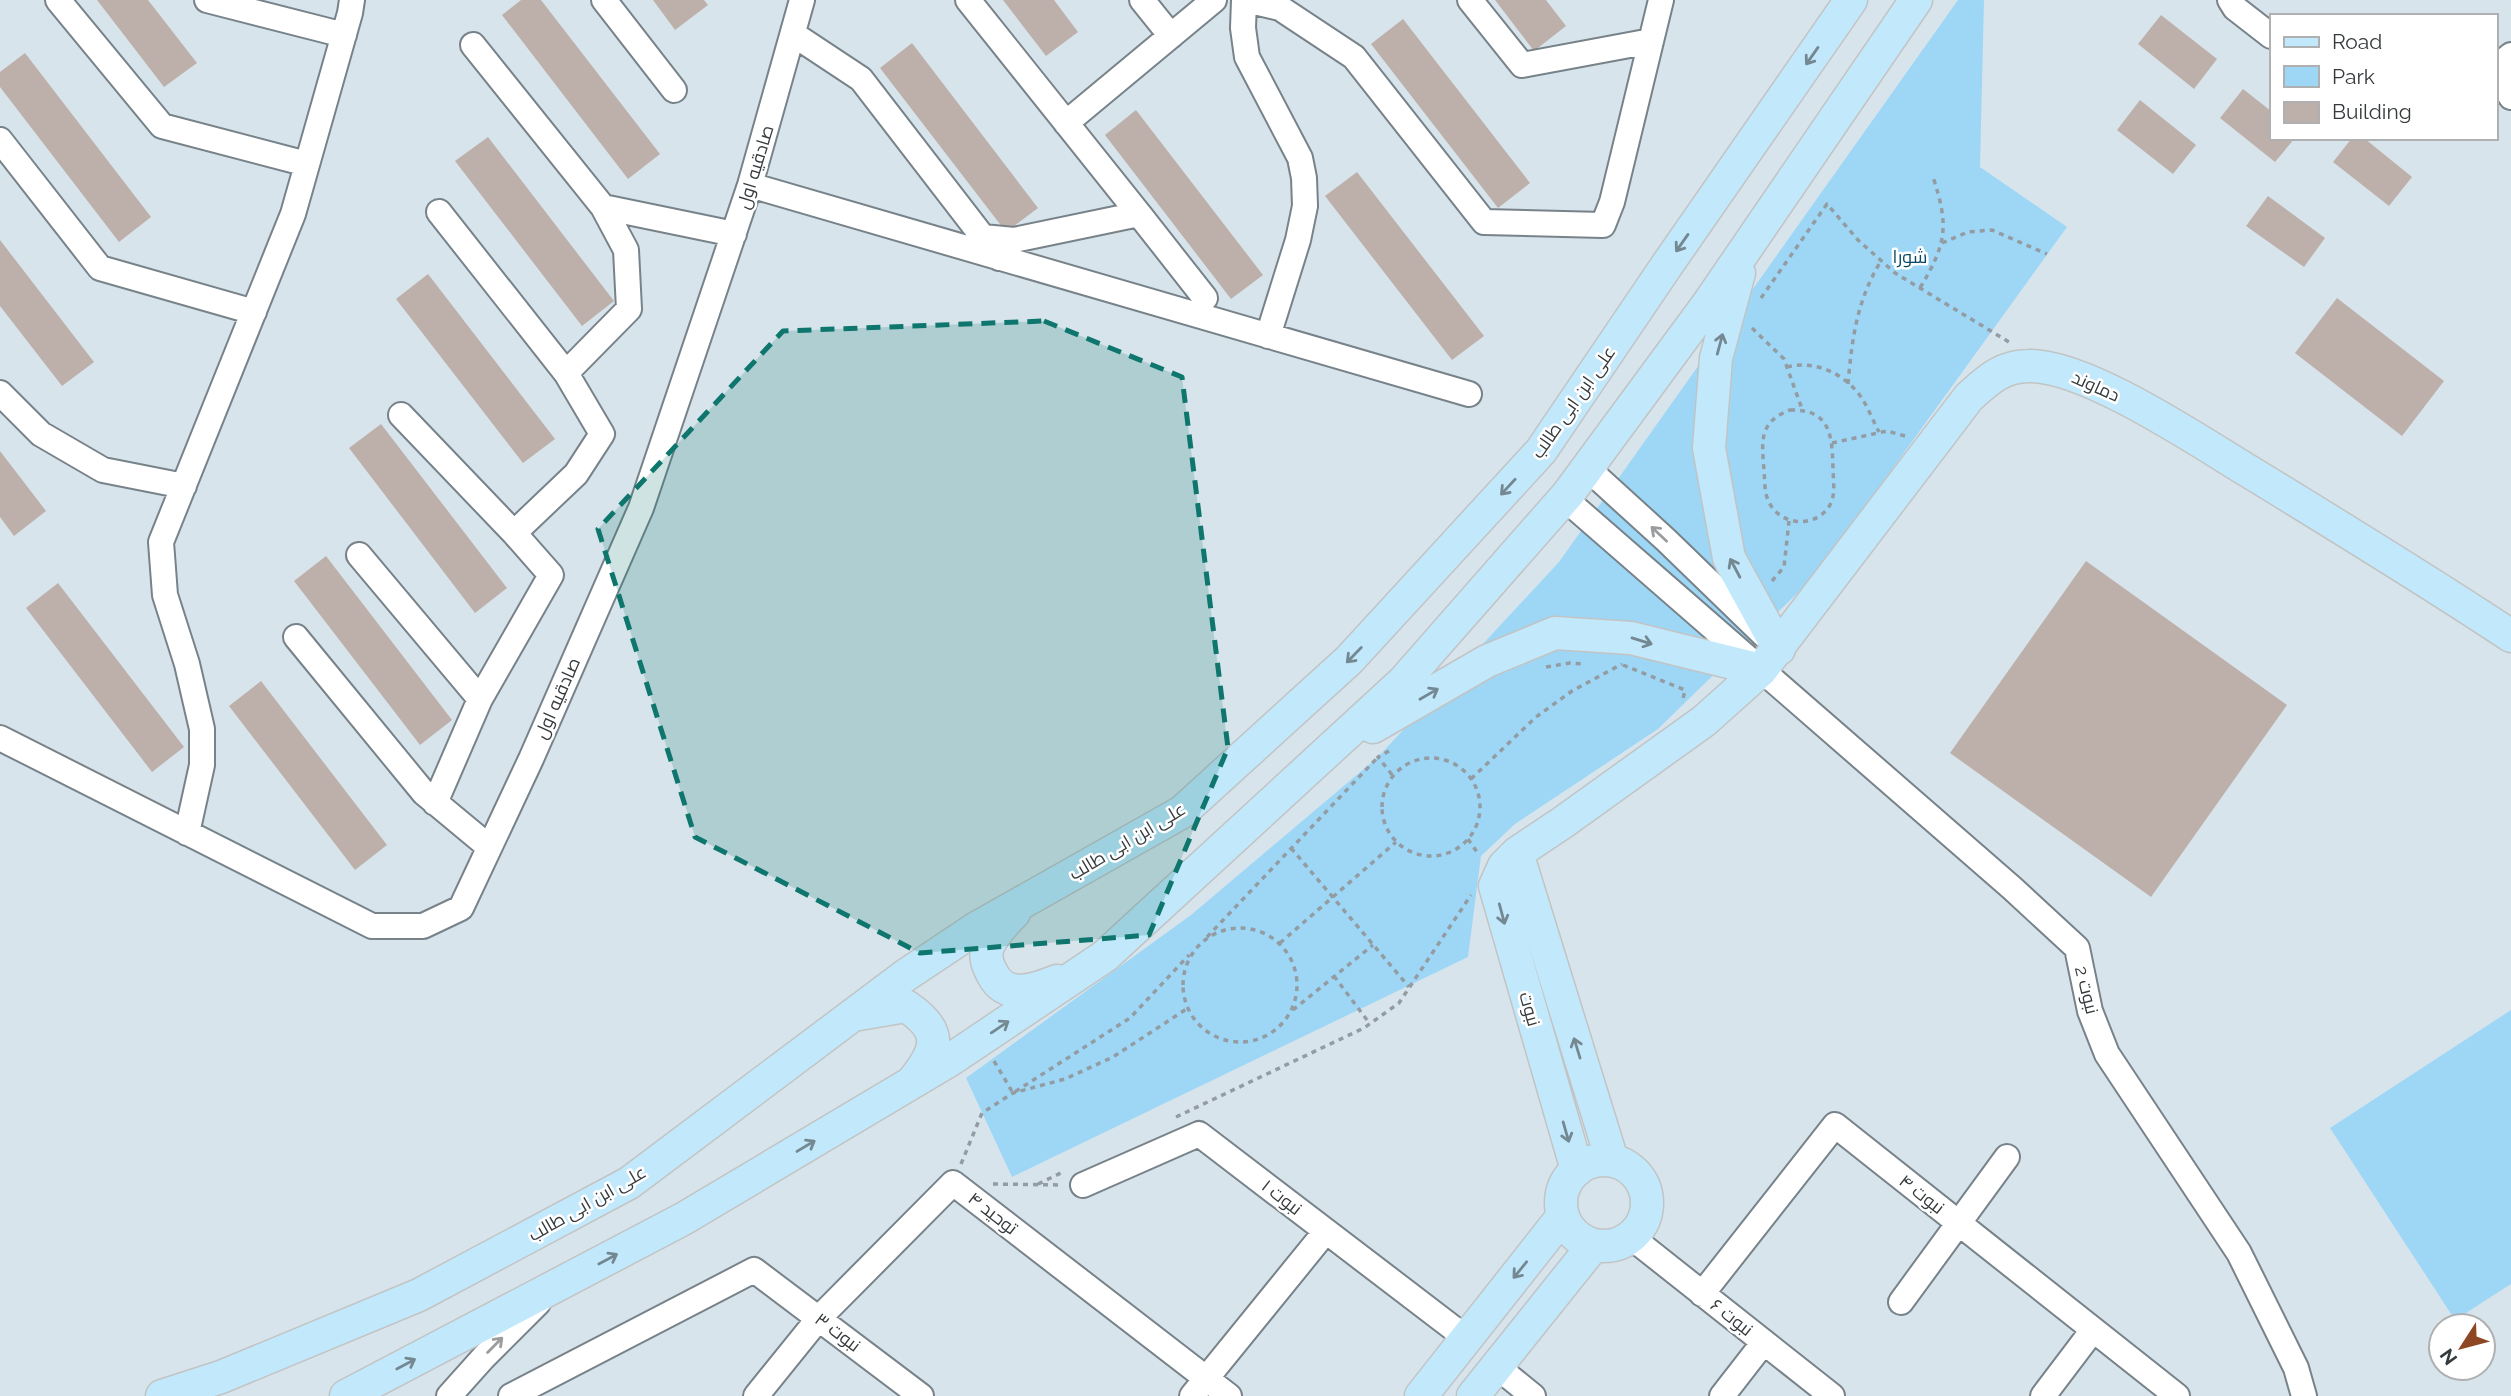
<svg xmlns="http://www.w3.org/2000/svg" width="2511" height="1396" viewBox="0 0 2511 1396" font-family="Raleway,Cairo,sans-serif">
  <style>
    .green { fill: #9ed7f6 }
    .building { fill: #bdb0aa }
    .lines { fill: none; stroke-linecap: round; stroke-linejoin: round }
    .minor-casing { stroke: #778289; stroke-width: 28 }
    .major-casing { stroke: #c2c4c4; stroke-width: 35 }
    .path { stroke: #939ca2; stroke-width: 3.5; stroke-dasharray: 5 5; stroke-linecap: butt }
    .minor { stroke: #fff; stroke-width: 24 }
    .major { stroke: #c2e8fc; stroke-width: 32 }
    .oneway { stroke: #748892 }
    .oneway2 { stroke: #9a9c9e }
    .marked { fill: #0f766e; fill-opacity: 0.2; stroke: #0f766e; stroke-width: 5; stroke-dasharray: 14 9; stroke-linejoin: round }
    .labels { text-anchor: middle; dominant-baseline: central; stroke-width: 5; stroke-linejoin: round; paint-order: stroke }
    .street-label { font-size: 18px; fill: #353a3c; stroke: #fff }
    .park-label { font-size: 18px; fill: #0a4964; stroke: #fff }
  </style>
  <rect width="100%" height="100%" fill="#d8e4ec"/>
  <path class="green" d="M1958,0h26l-4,167 87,60 -252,349 -157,153 -143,95 -34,32 -13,101 -456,220 -46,-99 225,-163 187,-158 181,-195z
    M2511,1010v274l-56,36 -125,-192z"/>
  <path class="building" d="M97,0h51l49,63 -33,24z
    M521,0h20l119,154 -32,25 -126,-164z
    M653,0h51l4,5 -33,25z
    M1003,0h51l24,32 -32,24z
    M1495,0h51l20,26 -32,25z
    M2161,15l56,44 -23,30 -56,-45z
    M1403,19l127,164 -32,25 -127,-164z
    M912,43l126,165 -32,24 -126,-164z
    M25,53l126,164 -32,25 -119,-155v-15z
    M2243,89l28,22v27h24l-20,24 -55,-44z
    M2140,100l56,45 -23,29 -56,-44z
    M1136,110l127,165 -32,24 -126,-164z
    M488,137l126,164 -32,25 -127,-165z
    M2352,138h12l48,39 -23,29 -56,-44z
    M1357,172l127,164 -32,24 -127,-164z
    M2268,196l57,42 -21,29 -58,-41z
    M0,240l94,122 -32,24 -62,-80z
    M428,274l127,165 -32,24 -127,-164z
    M2337,298l107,83 -42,55 -107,-83z
    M381,424l126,164 -32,25 -126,-165z
    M0,451l46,60 -32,25 -14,-19z
    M326,556l126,164 -32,25 -126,-164z
    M2086,561l201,144 -136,192 -201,-144z
    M58,583l126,164 -32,25 -126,-164z
    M261,681l126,164 -32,25 -126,-164z"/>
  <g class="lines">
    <defs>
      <path id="minor" d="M58,0l104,126 145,38
        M207,0l137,35
        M604,0l70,90
        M968,0l171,214
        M1142,0l29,36
        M1244,0l-1,28 4,29 53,101 4,20 1,28 -7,34 -30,96
        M1246,0l34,8 74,49 130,165 119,3 9,-23 49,-202
        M1470,0l52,65 129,-24
        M2230,0l5,8 36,28
        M793,34l68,45 138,179
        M473,45l130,162 131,27
        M2511,55l-6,5 -7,17 13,20
        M1066,123l148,-123
        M0,140l100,128 154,44
        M750,185l719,209
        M439,212l127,161 36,61 -26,40 -62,59
        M983,237l31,3 125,-26 66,84
        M566,373l63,-64 -3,-59 -23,-43
        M0,393l41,41 62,36 81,16
        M1587,468l79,72 97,94
        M1564,498l448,390 65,60 13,63 17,43 132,199 57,115 8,28
        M359,555l121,144 71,-124 -37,-42 -113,-118
        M296,637l128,156 65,54
        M0,738l372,188h51l38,-18 70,-149 110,-251 109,-323 52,-185
        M435,803l45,-104
        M187,833l15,-68v-36l-15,-65 -22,-69 -4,-53 132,-328 57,-201 2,-13
        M1083,1185l116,-51 267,204
        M1631,1237l201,159
        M1702,1294l133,-169 342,271
        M1901,1302l106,-145
        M1496,1366l37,30
        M449,1396l34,-38 55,-55
        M511,1396l243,-126 167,126
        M756,1396l63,-78 134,-135 276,213
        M1192,1396l134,-165
        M1722,1396l42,-54
        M2043,1396l50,-66"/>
      <path id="major" d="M1739,273l-23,85 -7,90 20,110 50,91
        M1373,727l114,-66 68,-28 76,5 130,32
        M1517,853l95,307
        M1014,913c-9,9 -23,24 -27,36 -2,10 1,17 6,26 13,25 42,15 64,6
        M859,1014l47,-8c38,25 32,44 7,75
        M1561 1203a43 43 0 1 1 86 0a43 43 0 1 1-86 0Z
        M1577,1170l-82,-284 9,-20 13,-13 45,-30 142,-102 57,-51 208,-273c18,-16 33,-31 59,-31 58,-2 175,78 227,109 86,53 172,105 256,161
        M162,1396l59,-19 198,-82 210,-112 277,-208 69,-46 207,-117 167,-152 192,-209 126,-186 184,-265
        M346,1396l337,-177 267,-159 155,-104 298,-274 165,-188 140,-190 208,-304
        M1421,1396l142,-180
        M1473,1396l120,-150"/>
    </defs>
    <use href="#minor" class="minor-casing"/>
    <use href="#major" class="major-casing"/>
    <path class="path" d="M1942,243l26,-11 24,-2 55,24
      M1920,288c27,-45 29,-62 13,-111
      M1761,298l66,-94 31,36 37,33 114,69
      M1752,328l32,31 18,50
      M1787,367c28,-7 57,6 74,30 7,10 12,24 18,35
      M1848,384c4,-46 9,-84 33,-123
      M1790,410c41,-1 42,26 43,58 0,12 3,26 -3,37 -14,24 -50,21 -61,-3 -5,-9 -4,-21 -5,-31 -2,-29 -6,-49 26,-61z
      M1832,443l55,-12 18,5
      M1772,581l12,-14 5,-46
      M1623,665l62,25 -3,13
      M1546,667l24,-4 14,1
      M1389,751l-11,6 15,19
      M1382 807a49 49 0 1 1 98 0a49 49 0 1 1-98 0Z
      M1471,779l65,-62 36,-26 50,-27
      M1468,839l11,16
      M1291,848l118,139
      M1183 985a57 57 0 1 1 114 0a57 57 0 1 1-114 0Z
      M1207,937l172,-181
      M1280,943l116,-101
      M1334,976l36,48
      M1293,1010l80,-65
      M994,1061l19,32 117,-75 59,-63
      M1176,1117l188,-89 35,-25 72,-108
      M961,1164l21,-51 31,-20 52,-14 48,-22 75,-49
      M993,1184l70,1
      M1038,1184l27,-13"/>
    <use href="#minor" class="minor"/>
    <use href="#major" class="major"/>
  </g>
  <defs><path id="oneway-shaft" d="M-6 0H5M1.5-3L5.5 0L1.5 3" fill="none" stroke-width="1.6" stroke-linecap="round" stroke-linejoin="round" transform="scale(1.75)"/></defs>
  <g class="oneway">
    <use href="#oneway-shaft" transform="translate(1812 56) rotate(125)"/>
    <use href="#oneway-shaft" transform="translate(1682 243) rotate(125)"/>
    <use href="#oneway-shaft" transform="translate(1720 344) rotate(-75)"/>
    <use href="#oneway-shaft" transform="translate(1508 487) rotate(133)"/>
    <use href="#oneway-shaft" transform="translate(1735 568) rotate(-118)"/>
    <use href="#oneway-shaft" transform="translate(1642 641) rotate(17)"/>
    <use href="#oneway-shaft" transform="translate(1354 655) rotate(134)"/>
    <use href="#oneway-shaft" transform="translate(1429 694) rotate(-30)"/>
    <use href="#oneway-shaft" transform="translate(1502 914) rotate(75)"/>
    <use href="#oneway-shaft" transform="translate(1000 1027) rotate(-34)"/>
    <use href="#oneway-shaft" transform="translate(1577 1048) rotate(-107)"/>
    <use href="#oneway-shaft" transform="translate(1566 1132) rotate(74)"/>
    <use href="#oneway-shaft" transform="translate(806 1146) rotate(-31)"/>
    <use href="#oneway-shaft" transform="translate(608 1259) rotate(-28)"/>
    <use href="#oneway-shaft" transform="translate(1520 1270) rotate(129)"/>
    <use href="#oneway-shaft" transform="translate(406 1364) rotate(-28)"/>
  </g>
  <g class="oneway2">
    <use href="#oneway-shaft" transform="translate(1659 534) rotate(-137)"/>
    <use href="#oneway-shaft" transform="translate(495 1345) rotate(-45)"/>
  </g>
  <path class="marked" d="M1044,321l138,56 46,371 -79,187 -229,18 -225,-116 -97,-308 185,-198z"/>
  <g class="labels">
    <g class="street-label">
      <text transform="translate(755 167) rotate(-73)">صادقیه اول</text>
      <text transform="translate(2096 386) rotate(24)">دماوند</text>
      <text transform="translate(1573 402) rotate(-55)">علی ابن ابی طالب</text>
      <text transform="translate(557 698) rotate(-66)">صادقیه اول</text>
      <text transform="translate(1127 841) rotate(-31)">علی ابن ابی طالب</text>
      <text transform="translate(2087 990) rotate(76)">نبوت 2</text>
      <text transform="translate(1530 1009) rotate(74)">نبوت</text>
      <text transform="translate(1922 1194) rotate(38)">نبوت ۴</text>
      <text transform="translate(1282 1197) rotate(38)">نبوت ۱</text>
      <text transform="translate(587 1203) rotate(-30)">علی ابن ابی طالب</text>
      <text transform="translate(993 1213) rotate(38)">توحید ۴</text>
      <text transform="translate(1732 1317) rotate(38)">نبوت ۶</text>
      <text transform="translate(838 1332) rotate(37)">نبوت ۳</text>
    </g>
    <g class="park-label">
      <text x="1910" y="256">شورا</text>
    </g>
  </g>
  <rect x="2270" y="14" width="228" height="126" fill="#ffffff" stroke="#aeb0b1" stroke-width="2"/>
  <rect x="2284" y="37" width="35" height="10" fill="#c2e8fc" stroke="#aeb0b1" stroke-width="2"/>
  <text x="2332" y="49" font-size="21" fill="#353a3c">Road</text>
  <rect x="2284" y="66" width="35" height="21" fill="#9ed7f6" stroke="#aeb0b1" stroke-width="2"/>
  <text x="2332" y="84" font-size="21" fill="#353a3c">Park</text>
  <rect x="2284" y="102" width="35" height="21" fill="#bdb0aa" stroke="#aeb0b1" stroke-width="2"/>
  <text x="2332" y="119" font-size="21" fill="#353a3c">Building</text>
  <g transform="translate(2462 1347) rotate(234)"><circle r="33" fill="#ffffff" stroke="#aeb0b1" stroke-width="2"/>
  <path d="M0-5L12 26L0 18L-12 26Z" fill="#8e4723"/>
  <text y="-10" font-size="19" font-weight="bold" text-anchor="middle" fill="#353a3c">N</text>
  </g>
</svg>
